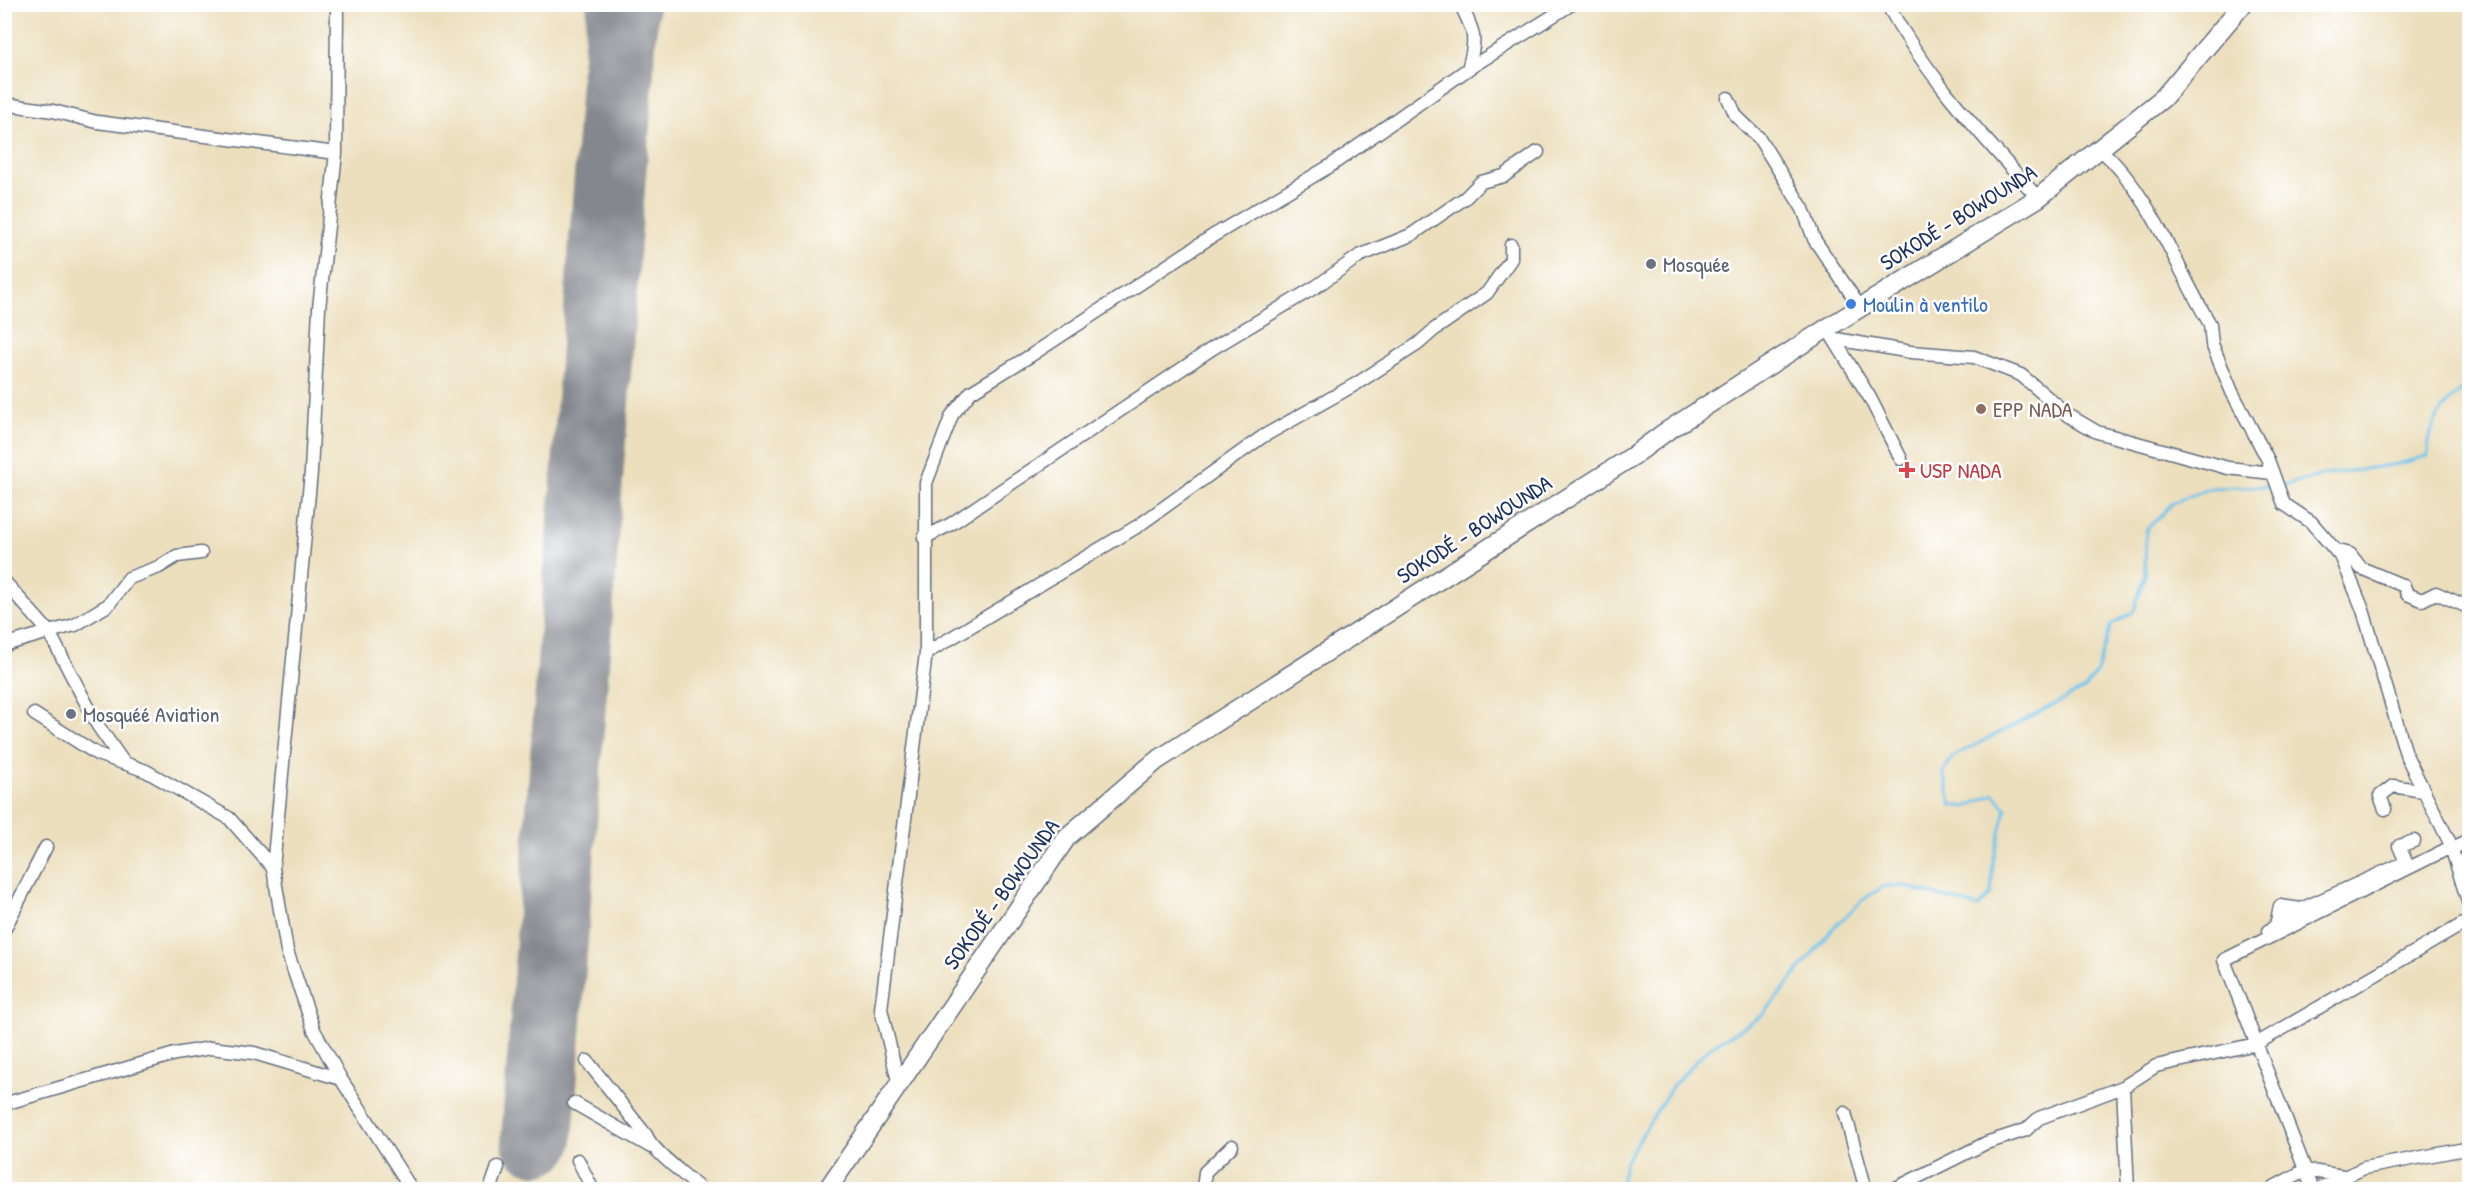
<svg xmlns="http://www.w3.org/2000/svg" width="2474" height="1194" viewBox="0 0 2474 1194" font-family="'Patrick Hand',sans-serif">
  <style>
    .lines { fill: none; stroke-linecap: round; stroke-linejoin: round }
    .stream { stroke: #6fc3ec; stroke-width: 3 }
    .runway { stroke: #84878e; stroke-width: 72 }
    .street-casing { stroke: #646d7f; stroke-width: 15 }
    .secondary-casing { stroke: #646d7f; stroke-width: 21 }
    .street { stroke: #fff; stroke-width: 12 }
    .secondary { stroke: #fff; stroke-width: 18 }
    .worship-dot { fill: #6b7280; stroke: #fff; stroke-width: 2 }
    .shop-dot { fill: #3f7fe0; stroke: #fff; stroke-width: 2 }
    .education-dot { fill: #8d6e63; stroke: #fff; stroke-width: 2 }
    .health-dot { fill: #e0444e; stroke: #fff; stroke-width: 2 }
    .labels { text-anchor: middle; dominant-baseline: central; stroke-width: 5; stroke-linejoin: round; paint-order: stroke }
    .street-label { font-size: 22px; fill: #1b2f5e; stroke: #fff }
    .worship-label { font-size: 22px; fill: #5b616d; stroke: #fff; text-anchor: start }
    .shop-label { font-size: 22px; fill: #366cbe; stroke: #fff; text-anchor: start }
    .education-label { font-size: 22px; fill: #785e54; stroke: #fff; text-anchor: start }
    .health-label { font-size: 22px; fill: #be3a42; stroke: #fff; text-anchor: start }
  </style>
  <rect width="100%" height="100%" fill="#fff"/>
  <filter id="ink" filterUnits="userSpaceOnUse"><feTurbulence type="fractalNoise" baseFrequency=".0167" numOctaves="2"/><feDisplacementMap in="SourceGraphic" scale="12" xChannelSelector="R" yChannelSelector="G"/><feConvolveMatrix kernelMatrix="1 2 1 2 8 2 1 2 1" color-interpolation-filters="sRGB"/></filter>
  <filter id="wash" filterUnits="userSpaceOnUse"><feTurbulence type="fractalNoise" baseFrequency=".008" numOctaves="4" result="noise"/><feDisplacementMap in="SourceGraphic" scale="24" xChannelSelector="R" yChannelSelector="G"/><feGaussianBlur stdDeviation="1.35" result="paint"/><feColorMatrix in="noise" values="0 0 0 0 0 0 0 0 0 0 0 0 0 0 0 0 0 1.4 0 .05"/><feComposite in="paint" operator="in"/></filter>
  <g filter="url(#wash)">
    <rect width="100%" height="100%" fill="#ecdfbd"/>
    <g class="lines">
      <path class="stream" d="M2281,486l43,-11 74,-11 29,-8c4,-40 15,-48 43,-74
        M1620,1190l5,-28 48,-77 36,-37 54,-33 71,-88 30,-28 20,-13h19l76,21 12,-13 2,-32 13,-54 -12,-14 -28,13 -14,-2 -9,-32 9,-16 134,-69 11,-16 14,-47 23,-14 11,-36 1,-45 28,-28 37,-14 64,-2"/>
      <path class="runway" d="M537,1139l86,-1135"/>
    </g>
  </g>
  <g filter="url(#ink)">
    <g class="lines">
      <defs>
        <path id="street" d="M337,4l-1,149 -17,155 -8,164 -38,396 14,83 27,79 27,49 71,111
          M1460,4c15,28 17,35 8,65
          M1887,4c41,75 95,131 151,194
          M1728,98l8,18 23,22 44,71 11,30 46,68
          M4,104l49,7 44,11 239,31
          M2100,149c52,46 75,117 110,175l2,20 20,48 36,68 16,44 27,18 31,36 21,52 44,147 46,92 17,-11
          M1832,336l38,62 31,61
          M1836,339l75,13 63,5 47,18 47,40 29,17 131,36 44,5
          M924,538l27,-14 262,-176 104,-62 42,-30 52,-21 54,-37 16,-16 23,-6 34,-24
          M2335,550l15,4 11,14 43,18 3,8 15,6 14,-7 34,15
          M4,581l45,51 26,-7 33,-20 21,-27 30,-11 18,-11 24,-3
          M4,645l45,-13 49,94 26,37 22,8 83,47 44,50
          M926,653l212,-127 124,-89 94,-53 62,-40 17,-15 52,-36 24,-34v-14
          M34,714l63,40 26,9
          M2385,809l-5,-13 13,-10 30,5
          M2276,926l4,-20 21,3
          M4,930l42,-83
          M2268,931l33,-22 105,-47 -7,-16 15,-5
          M587,1061l59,74c6,16 40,40 55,55
          M898,1081l-17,-72 45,-356v-170l26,-68 19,-23 59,-36 181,-119 119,-71 138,-97 104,-65
          M2123,1087l5,103
          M574,1103l77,44
          M4,1104l171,-50 36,-6 43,5 87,26
          M1845,1113l21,77
          M578,1160l15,30
          M2274,1187l31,-17 38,6
          M490,1190l8,-23
          M1203,1190l2,-18 27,-26
          M1892,1190l94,-47 40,-13 13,-12 84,-31 33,-21 100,-22 214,-124
          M2313,1190l-89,-230 227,-113 19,61
          M2316,1190l48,-22 106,-20"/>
        <path id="secondary" d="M827,1190l240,-353 89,-76 477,-305 31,-23 160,-103 214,-132 125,-100 80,-94"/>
      </defs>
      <use href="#street" class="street-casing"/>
      <use href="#secondary" class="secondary-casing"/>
      <use href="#street" class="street"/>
      <use href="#secondary" class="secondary"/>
    </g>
  </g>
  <g class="worship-dot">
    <circle cx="1651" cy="264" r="6"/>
    <circle cx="71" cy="714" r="6"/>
  </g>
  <circle class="shop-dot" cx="1851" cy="304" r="6"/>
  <circle class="education-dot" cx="1981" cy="409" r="6"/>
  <path class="health-dot" d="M1904 461h6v6h6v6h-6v6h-6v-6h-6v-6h6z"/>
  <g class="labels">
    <g class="street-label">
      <text transform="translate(1958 217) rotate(-32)">SOKODÉ - BOWOUNDA</text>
      <text transform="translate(1474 529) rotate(-33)">SOKODÉ - BOWOUNDA</text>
      <text transform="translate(1001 894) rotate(-54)">SOKODÉ - BOWOUNDA</text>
    </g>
    <g class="worship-label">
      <text x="1663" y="264">Mosquée</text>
      <text x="83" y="714">Mosquéé Aviation</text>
    </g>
    <g class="shop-label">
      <text x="1863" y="304">Moulin à ventilo</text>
    </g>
    <g class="education-label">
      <text x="1993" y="409">EPP NADA</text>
    </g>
    <g class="health-label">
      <text x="1920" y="470">USP NADA</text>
    </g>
  </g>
  <rect width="2474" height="1194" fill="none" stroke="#fff" stroke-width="24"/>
</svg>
